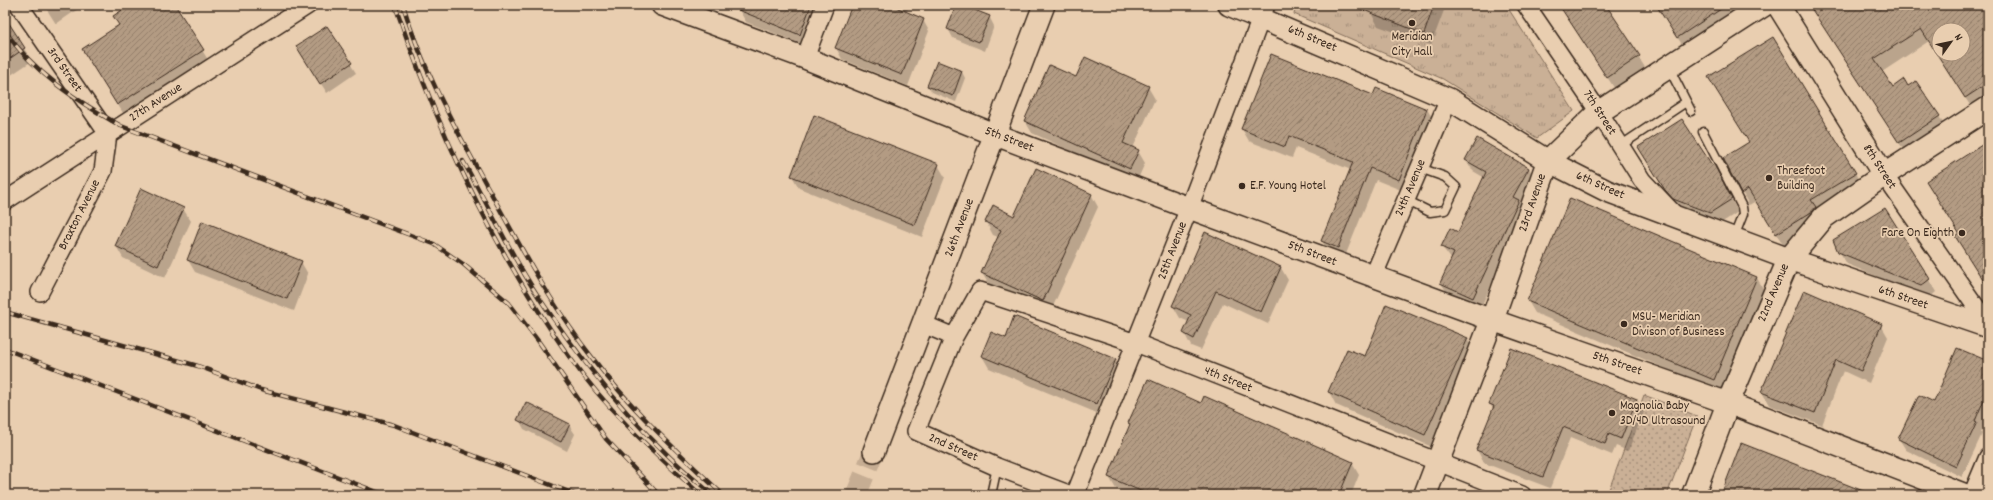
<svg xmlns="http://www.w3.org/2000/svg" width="1993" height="500" viewBox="0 0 1993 500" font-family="Dekko,sans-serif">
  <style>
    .grass { fill: url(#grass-tufts); stroke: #826d5a }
    .park { fill: url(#park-dots); stroke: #826d5a }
    .shadow { fill: #0003; fill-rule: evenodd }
    .building { fill: url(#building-hatch); stroke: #3b2a1e; fill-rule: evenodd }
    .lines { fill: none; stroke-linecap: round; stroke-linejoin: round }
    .tertiary-tunnel { stroke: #c6ad93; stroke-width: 21; stroke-dasharray: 21 10; stroke-linecap: butt }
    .service-casing { stroke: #3b2a1e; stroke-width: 11 }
    .minor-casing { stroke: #3b2a1e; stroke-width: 20 }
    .tertiary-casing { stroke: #3b2a1e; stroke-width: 24 }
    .secondary-casing { stroke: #3b2a1e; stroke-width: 25 }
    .primary-casing { stroke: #3b2a1e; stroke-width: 25 }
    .service { stroke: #e9ceb0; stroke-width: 8 }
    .minor { stroke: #e9ceb0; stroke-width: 17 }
    .tertiary { stroke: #e9ceb0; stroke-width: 21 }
    .secondary { stroke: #e9ceb0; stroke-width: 22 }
    .primary { stroke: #e9ceb0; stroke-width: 22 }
    .rail-casing { stroke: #3b2a1e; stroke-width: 4.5 }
    .rail { stroke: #e9ceb0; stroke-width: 3; stroke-dasharray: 9; stroke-linecap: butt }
    .poi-dot { fill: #3b2a1e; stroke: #e9ceb0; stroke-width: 1.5 }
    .labels { text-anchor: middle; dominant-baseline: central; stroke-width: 3.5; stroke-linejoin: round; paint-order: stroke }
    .poi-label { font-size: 13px; fill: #3b2a1e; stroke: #e9ceb0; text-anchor: start }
    .street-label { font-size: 13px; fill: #3b2a1e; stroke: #e9ceb0 }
  </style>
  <defs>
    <pattern id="grass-tufts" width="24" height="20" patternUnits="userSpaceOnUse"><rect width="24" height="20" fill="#cab096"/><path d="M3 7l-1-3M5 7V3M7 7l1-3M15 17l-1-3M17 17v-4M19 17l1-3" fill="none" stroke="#a58f7a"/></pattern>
    <pattern id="park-dots" width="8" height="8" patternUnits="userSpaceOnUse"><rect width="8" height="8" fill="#cab096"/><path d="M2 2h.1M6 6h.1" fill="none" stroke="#a58f7a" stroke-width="1.8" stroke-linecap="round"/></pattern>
    <pattern id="building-hatch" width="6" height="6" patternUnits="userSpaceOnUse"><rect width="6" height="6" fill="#b39b83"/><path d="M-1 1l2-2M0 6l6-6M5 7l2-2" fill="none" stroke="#937f6b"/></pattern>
  </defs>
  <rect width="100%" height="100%" fill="#e9ceb0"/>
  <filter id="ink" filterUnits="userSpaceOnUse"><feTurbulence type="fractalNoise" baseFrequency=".025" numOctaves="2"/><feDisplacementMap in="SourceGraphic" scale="8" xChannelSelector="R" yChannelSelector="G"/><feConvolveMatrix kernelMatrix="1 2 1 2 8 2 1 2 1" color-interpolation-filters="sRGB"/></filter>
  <g filter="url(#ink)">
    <path class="grass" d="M1297,5h209l68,106 -37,27 -94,-59 -149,-65z"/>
    <path class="park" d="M1644,395l53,21 -30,79h-60z"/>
    <path class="shadow" d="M44,5h40l-28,19z
      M132,5h42l36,58 -85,53 -35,-55 30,-35z
      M741,5h81l-15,41 -61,-24 -7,-12z
      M853,5h57l-4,8 17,7 6,11 -21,55 -66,-27 -6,-11z
      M957,5l32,11 5,10 -9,25 -32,-13 -5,-9z
      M1374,5h72l-15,40 -53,-19 -7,-13z
      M1559,5h46l41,64 -31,20z
      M1656,5h92l-63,44z
      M1812,5h176v95l-15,10 -44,-69 -47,31 11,16 15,-1 31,29 7,13 -39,26 -89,-137zM1939,30h24v24h-24z
      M5,19l27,42 -27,18z
      M327,27l29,46 -29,20 -24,-37z
      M937,62l25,10 3,6 -9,24 -24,-10 -4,-6z
      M1076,79l72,8 7,12 -22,49 5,3 7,12 -8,18 -105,-48 -7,-12z
      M1374,97l53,12 7,12 -28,71 -30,-12 -32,79 -15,-6 -7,-12 29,-71 -55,-22 -4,10 -43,-17 -7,-12z
      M1639,148l81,30 18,34 -20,13 -37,-14 -8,-9z
      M1724,159l131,14 7,12 -42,38 -36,23 -28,-45 -7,4z
      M1466,160l63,8 6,12 -10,33 -45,96 -32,-15 -7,-11 11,-23 -10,-13 17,-13 26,-56 -12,-7z
      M938,165l7,12 -23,60 -123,-49 -7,-12z
      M1091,194l7,13 -48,106 -61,-28 -7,-12 16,-36 -5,-2 -7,-13 29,-5z
      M1571,199l186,79 7,12 -43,102 -186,-79 -7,-12z
      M183,209l8,12 -26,57 -42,-20 -7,-12z
      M1839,251l90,29 7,12 -7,6 -82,-34z
      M188,260l113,2 7,12 -14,37 -99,-39z
      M1281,268l7,12 -20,44 -45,-21 -22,47 -10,-4 -7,-13 5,-11 -9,-4 -7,-12z
      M1881,325l7,12 -19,46 -26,-12 -21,54 -53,-20 -7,-13z
      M1006,339l109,21 7,12 -18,44 -115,-48 -7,-12z
      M1467,339l8,12 -43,96 -96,-42 -7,-13 37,-34z
      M1988,362v54l-7,16 1,2 -20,43 -56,-27 -7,-11 36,-36z
      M1637,399l7,13 -16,39 -12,-5 -4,9 -42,-17 -20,50 -66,-25 -7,-13 16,-41 -3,-5z
      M1202,405l150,58 7,12 -8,20h-222l-13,-6 -7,-12 21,-52 -1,-2z
      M519,420l50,5 6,9 -8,17 -43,-22z"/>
    <path class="building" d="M130,5h45l29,45 -87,55 -35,-56 37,-24 -6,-9z
      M726,5h85l-11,30z
      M852,5h47l-1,3 26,11 -22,56 -67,-27z
      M956,5h6l28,11 -11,26 -32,-13z
      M1351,5h83l-10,29z
      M1559,5h47l34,51 -33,22z
      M1656,5h71l-50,33z
      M1809,5h179v78l-23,15 -44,-69 -47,30 19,28 11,-8 4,7 8,-5 24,35 -41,27zM1939,30h24v24h-24z
      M5,17l20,31 -20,14z
      M327,26l25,37 -32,21 -24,-38z
      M1773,37l83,136 -45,27 5,7 -3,4 -37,23 -28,-45 -7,5 -18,-36 26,-16 -41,-65z
      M1271,54l102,41 3,-7 51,21 -28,71 -29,-12 -32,80 -17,-7 32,-79 -64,-26 -4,11 -44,-18z
      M1085,57l64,29 -26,57 16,7 -9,19 -106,-48 25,-56 27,12z
      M937,61l25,10 -9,25 -26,-10z
      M814,115l125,49 -24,61 -124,-49z
      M1682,119l30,46 2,-1 18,35 -22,14 -37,-14 -8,-9 -27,-43z
      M1477,138l52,30 -16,29 6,3 -46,98 -33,-15 14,-30 -13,-6 9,-19 8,4 28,-60 -21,-12z
      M1988,141v147l-33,-52 4,-3 -33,-52z
      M1036,168l56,26 -49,107 -62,-28 20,-43 -16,-8 8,-17 21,11z
      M141,188l43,20 -26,58 -43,-20z
      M1570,198l187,79 -43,103 -187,-79z
      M1885,208l45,71 -9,7 -83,-34 -5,-12z
      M202,221l100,40 -15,38 -100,-39z
      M1205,232l76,35 -20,45 -45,-21 -22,48 -11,-6 8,-18 -19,-9z
      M1804,290l78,34 -21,47 -25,-11 -21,53 -54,-21z
      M1386,304l82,34 -43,97 -97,-43 19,-43 18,7z
      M1014,316l102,43 -19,45 -116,-48 10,-24 15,6z
      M1511,348l126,51 -16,40 -12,-5 -4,10 -42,-17 -20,50 -67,-27 18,-44 -5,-2z
      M1957,348l31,13v29l-13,31 2,1 -21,45 -58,-28 21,-44 15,7z
      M1148,379l53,24 3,-7 149,66 -14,33h-189l-42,-18 22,-53 -2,-1z
      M526,402l44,22 -9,18 -44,-22z
      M1741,443l130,51 -1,1h-149z"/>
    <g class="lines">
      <path class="tertiary-tunnel" d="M856,495l18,-44"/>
      <defs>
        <path id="service" d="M1669,68l22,43
          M1703,132l39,75 1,7 -9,23
          M1620,146l66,-44
          M1406,200l24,12 15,-2 11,-23 -11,-10 -25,-9
          M991,495l6,-28"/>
        <path id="minor" d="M19,5l89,129 -5,37 -63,121
          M1526,5l73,107 43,68 34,36
          M805,58l20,-53
          M1884,175l104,149
          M5,201l303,-196
          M1373,277l76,-178
          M923,324l31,13
          M1071,495l-74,-28 -81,-36 38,-94 26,-46 156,52 386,152
          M1075,495l114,-287 77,-203
          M1972,495l16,-38"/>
        <path id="tertiary" d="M662,5l143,53 191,77 193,73 303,112 236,83 238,92
          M1229,5l220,94 99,62 59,30 182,68 199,68
          M874,451l170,-446"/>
        <path id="secondary" d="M1884,175l104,-67"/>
        <path id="primary" d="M1425,495l67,-175 56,-159 51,-49 165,-107
          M1693,495l35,-92 61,-144 35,-42 60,-42 -106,-170"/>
      </defs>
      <use href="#service" class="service-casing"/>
      <use href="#minor" class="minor-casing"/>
      <use href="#tertiary" class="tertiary-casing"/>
      <use href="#secondary" class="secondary-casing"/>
      <use href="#primary" class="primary-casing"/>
      <use href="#service" class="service"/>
      <use href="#minor" class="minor"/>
      <use href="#tertiary" class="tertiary"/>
      <use href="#secondary" class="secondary"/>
      <use href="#primary" class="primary"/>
      <defs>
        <path id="rail" d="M395,5c42,123 98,244 173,350 37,53 85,97 133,140
          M403,5c18,60 48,115 78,170 35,63 68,128 113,185 38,50 84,92 129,135
          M5,31c29,42 72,70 116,95l313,118 29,20 46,39 30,39 67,97 53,56
          M463,161c28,49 51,101 83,147 47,69 102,135 167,187
          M5,312l193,54 63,24 133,35 183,70
          M5,349l380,146"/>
      </defs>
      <use href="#rail" class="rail-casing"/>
      <use href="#rail" class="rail"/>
    </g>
  </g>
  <g class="poi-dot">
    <circle cx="1412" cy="23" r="4"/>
    <circle cx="1769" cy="178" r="4"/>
    <circle cx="1242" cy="186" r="4"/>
    <circle cx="1962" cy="233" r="4"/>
    <circle cx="1624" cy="324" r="4"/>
    <circle cx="1612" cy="413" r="4"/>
  </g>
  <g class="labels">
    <g class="poi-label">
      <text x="1412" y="37" text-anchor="middle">Meridian<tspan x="1412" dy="15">City Hall</tspan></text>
      <text x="1777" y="171">Threefoot<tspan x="1777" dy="15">Building</tspan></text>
      <text x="1250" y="186">E.F. Young Hotel</text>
      <text x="1954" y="233" text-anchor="end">Fare On Eighth</text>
      <text x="1632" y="317">MSU- Meridian<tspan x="1632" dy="15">Divison of Business</tspan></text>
      <text x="1620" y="406">Magnolia Baby<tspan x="1620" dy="15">3D/4D Ultrasound</tspan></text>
    </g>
    <g class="street-label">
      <text transform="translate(1312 39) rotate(23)">6th Street</text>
      <text transform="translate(64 70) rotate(55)">3rd Street</text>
      <text transform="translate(156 103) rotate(-33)">27th Avenue</text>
      <text transform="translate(1599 113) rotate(57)">7th Street</text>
      <text transform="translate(1009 140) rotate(21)">5th Street</text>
      <text transform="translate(1879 167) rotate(57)">8th Street</text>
      <text transform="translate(1600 186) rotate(24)">6th Street</text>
      <text transform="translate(1411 188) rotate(-67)">24th Avenue</text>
      <text transform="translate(1533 203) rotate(-71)">23rd Avenue</text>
      <text transform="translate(80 215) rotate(-63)">Braxton Avenue</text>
      <text transform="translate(960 228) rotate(-69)">26th Avenue</text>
      <text transform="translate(1173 251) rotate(-69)">25th Avenue</text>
      <text transform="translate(1312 254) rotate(21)">5th Street</text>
      <text transform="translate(1774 293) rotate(-67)">22nd Avenue</text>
      <text transform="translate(1903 298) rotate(19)">6th Street</text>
      <text transform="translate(1617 364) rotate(19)">5th Street</text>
      <text transform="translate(1228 380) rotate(22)">4th Street</text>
      <text transform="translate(953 448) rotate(24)">2nd Street</text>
    </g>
  </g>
  <rect width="1993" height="500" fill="none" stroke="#e9ceb0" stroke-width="20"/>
  <rect x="10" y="10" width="1973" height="480" fill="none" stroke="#3b2a1e" stroke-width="1.5" filter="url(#ink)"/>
  <g transform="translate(1951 42) rotate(57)"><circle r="19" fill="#e9ceb0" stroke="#a38c76"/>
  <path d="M0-3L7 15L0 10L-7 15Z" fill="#3b2a1e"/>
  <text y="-6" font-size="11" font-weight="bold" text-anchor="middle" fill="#3b2a1e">N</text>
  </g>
</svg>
